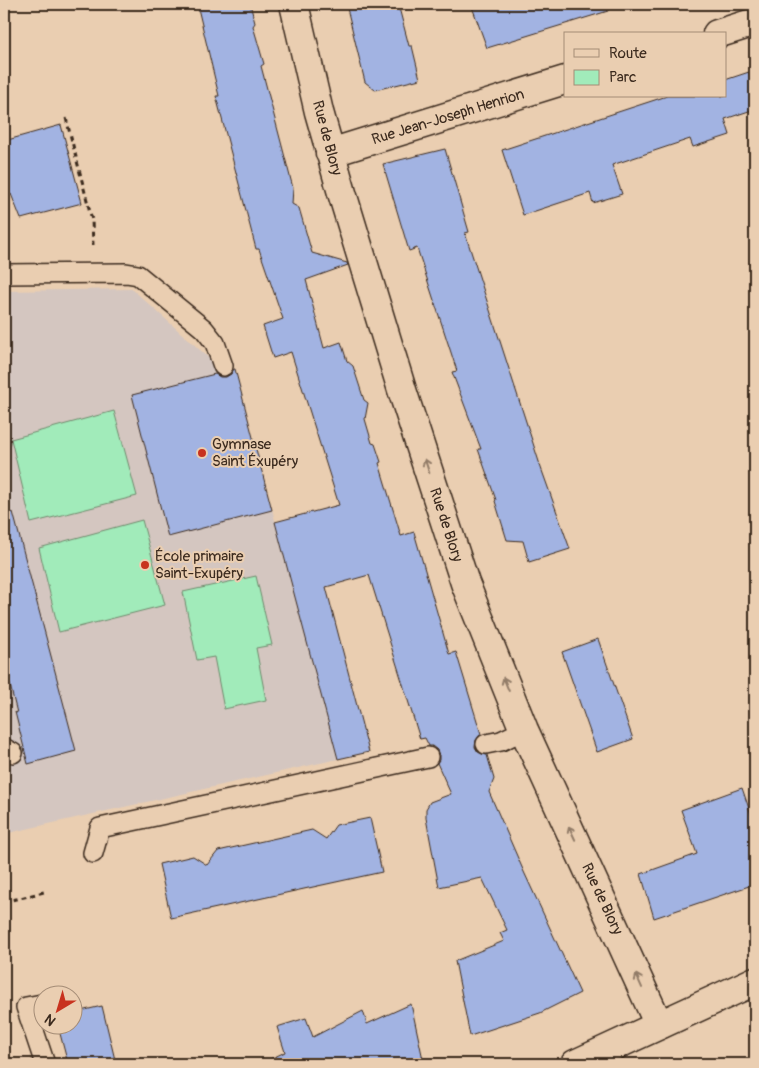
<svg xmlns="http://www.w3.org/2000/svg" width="759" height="1068" viewBox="0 0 759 1068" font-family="Pangolin,sans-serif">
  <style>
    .built { fill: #d4c6c0 }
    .green { fill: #a1ebba; stroke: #6e8a6c }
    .building { fill: #a2b3e2; stroke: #3b2a1e }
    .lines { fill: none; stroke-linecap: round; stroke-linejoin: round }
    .lane-casing { stroke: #3b2a1e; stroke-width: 22 }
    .street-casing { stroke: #3b2a1e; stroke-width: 31 }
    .secondary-casing { stroke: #3b2a1e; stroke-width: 31 }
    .path { stroke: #3b2a1e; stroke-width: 3; stroke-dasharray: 5 4; stroke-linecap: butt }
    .lane { stroke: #eaceb1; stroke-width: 19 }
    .street { stroke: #eaceb1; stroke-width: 28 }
    .secondary { stroke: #eaceb1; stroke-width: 28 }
    .oneway { stroke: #927c68 }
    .poi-dot { fill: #c8321e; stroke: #eaceb1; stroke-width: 2 }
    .labels { text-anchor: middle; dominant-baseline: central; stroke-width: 4; stroke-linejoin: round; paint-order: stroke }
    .street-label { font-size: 15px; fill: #3b2a1e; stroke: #eaceb1 }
    .poi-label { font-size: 15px; fill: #3b2a1e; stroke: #eaceb1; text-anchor: start }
  </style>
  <rect width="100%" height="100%" fill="#eaceb1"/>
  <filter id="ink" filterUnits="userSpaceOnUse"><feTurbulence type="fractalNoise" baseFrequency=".02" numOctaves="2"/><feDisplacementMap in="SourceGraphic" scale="10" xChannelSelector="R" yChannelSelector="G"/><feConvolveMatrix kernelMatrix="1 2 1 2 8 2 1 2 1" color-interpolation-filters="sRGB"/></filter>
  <g filter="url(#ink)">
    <path class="built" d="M132,289l77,69 6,16 20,-5 103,390 -334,75v-543z"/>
    <path class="green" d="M114,411l23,85 -106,27 -20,-84z
      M142,520l23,85 -106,27 -20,-84z
      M256,576l16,69 -16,3 10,52 -42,9 -10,-52 -17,3 -14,-68z"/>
    <path class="building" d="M197,4h53l5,19 -2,3 11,38 -3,2 32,122 -1,16 7,4 13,45 35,10 1,2 -42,15 18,68 17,-6 6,19 6,5 11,34 4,3 -3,16 7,24 3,1 6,18 -2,1 22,73 13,-4 35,122 7,-2 25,82 -5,6 -1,7 3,5 4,2 5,1 7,24 -5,13 35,80 56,121 -40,20 -70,23 -15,-75 49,-20 -4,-8 7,-3 -25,-52 -43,9 -13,-69v-9l4,-7 21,-8 -14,-31 2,-3v-5l-2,-5 -5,-4h-3l-4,-8 -5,1 -51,-164 -43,12 43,165 -31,7 -63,-237 64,-17 -48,-153 -18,6 -10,-32 20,-7 -24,-70h-3l-40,-153h3z
      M346,4h52l11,42h3l8,33 -45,11 -10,-8z
      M471,4h136l1,7 -121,37z
      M749,72l6,20v17l-30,10 5,16 -37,12 -3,-8 -78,26 10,29 -29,9 -3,-10 -67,22 -21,-65 165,-54h58v-16z
      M61,125l21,78 -61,16 -10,-25 -7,2v-55z
      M445,149l24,83 -4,1 76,235 29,81 -41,13 -6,-21 -16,-1 -12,-39 1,-1 -18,-51h3l-29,-77 5,-1 -40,-123 -8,3 -26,-87z
      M234,369h1l37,141 -104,27 -36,-142 83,-21 5,3h6l5,-3z
      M13,512l63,239 -48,13 -13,-52 2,1 -13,-52v-147z
      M598,639l35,100 -36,13 -35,-100z
      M742,788l13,38v58l-101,34 -13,-44 56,-20 -16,-44z
      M370,818l12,54 -211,46 -12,-54 34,-8 14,9 11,-14 94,-21 14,9 10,-14z
      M411,1004l13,60h-164l25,-12 -8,-25 29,-9 7,19 50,-26 4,13z
      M102,1006l14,58h-48l-10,-38h14v-13z"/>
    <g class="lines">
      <defs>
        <path id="lane" d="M4,274l122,-1 12,2 66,54 11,14 8,23
          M486,744l15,-3 23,-11
          M4,748l9,5
          M93,853l7,-25 328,-71
          M42,1004l-16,3 19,57"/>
        <path id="street" d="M294,4l25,108 23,81 60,197 63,193 59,147 135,295
          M717,34l38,-12
          M330,153l235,-73"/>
        <path id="secondary" d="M575,1064l180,-83"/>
      </defs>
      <use href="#lane" class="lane-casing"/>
      <use href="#street" class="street-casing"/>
      <use href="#secondary" class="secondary-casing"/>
      <path class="path" d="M66,118l26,102 1,25
        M4,902l40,-10"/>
      <use href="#lane" class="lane"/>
      <use href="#street" class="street"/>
      <use href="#secondary" class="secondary"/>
    </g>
    <defs><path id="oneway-shaft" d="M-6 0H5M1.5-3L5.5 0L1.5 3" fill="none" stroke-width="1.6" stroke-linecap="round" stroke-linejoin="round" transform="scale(1.25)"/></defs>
    <g class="oneway">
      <use href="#oneway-shaft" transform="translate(427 466) rotate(-108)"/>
      <use href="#oneway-shaft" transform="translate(506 684) rotate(-112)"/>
      <use href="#oneway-shaft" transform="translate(572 833) rotate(-115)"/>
      <use href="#oneway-shaft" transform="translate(639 981) rotate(-114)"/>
    </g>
  </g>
  <g class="poi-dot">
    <circle cx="202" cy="453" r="5"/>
    <circle cx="145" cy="565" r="5"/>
  </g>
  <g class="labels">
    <g class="street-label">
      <text transform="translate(448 117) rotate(-17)">Rue Jean-Joseph Henrion</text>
      <text transform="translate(327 138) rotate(75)">Rue de Blory</text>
      <text transform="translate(446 525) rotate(72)">Rue de Blory</text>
      <text transform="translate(602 899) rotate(65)">Rue de Blory</text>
    </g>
    <g class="poi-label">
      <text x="212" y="444">Gymnase<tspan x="212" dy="17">Saint Éxupéry</tspan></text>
      <text x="155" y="556">École primaire<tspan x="155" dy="17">Saint-Exupéry</tspan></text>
    </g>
  </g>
  <rect width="759" height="1068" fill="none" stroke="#eaceb1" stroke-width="20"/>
  <rect x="10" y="10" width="739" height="1048" fill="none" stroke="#3b2a1e" stroke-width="2" filter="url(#ink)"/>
  <rect x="564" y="32" width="162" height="65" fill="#eaceb1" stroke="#a48c76"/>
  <rect x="574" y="49" width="25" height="8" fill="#eaceb1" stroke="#a48c76"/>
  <text x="609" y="58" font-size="15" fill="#3b2a1e">Route</text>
  <rect x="574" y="70" width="25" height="15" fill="#a1ebba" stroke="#a48c76"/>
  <text x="609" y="82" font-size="15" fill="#3b2a1e">Parc</text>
  <g transform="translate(58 1010) rotate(218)"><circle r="24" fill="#eaceb1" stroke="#a48c76"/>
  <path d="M0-4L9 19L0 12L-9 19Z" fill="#c8321e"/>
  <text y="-8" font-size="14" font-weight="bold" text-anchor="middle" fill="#3b2a1e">N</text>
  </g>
</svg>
